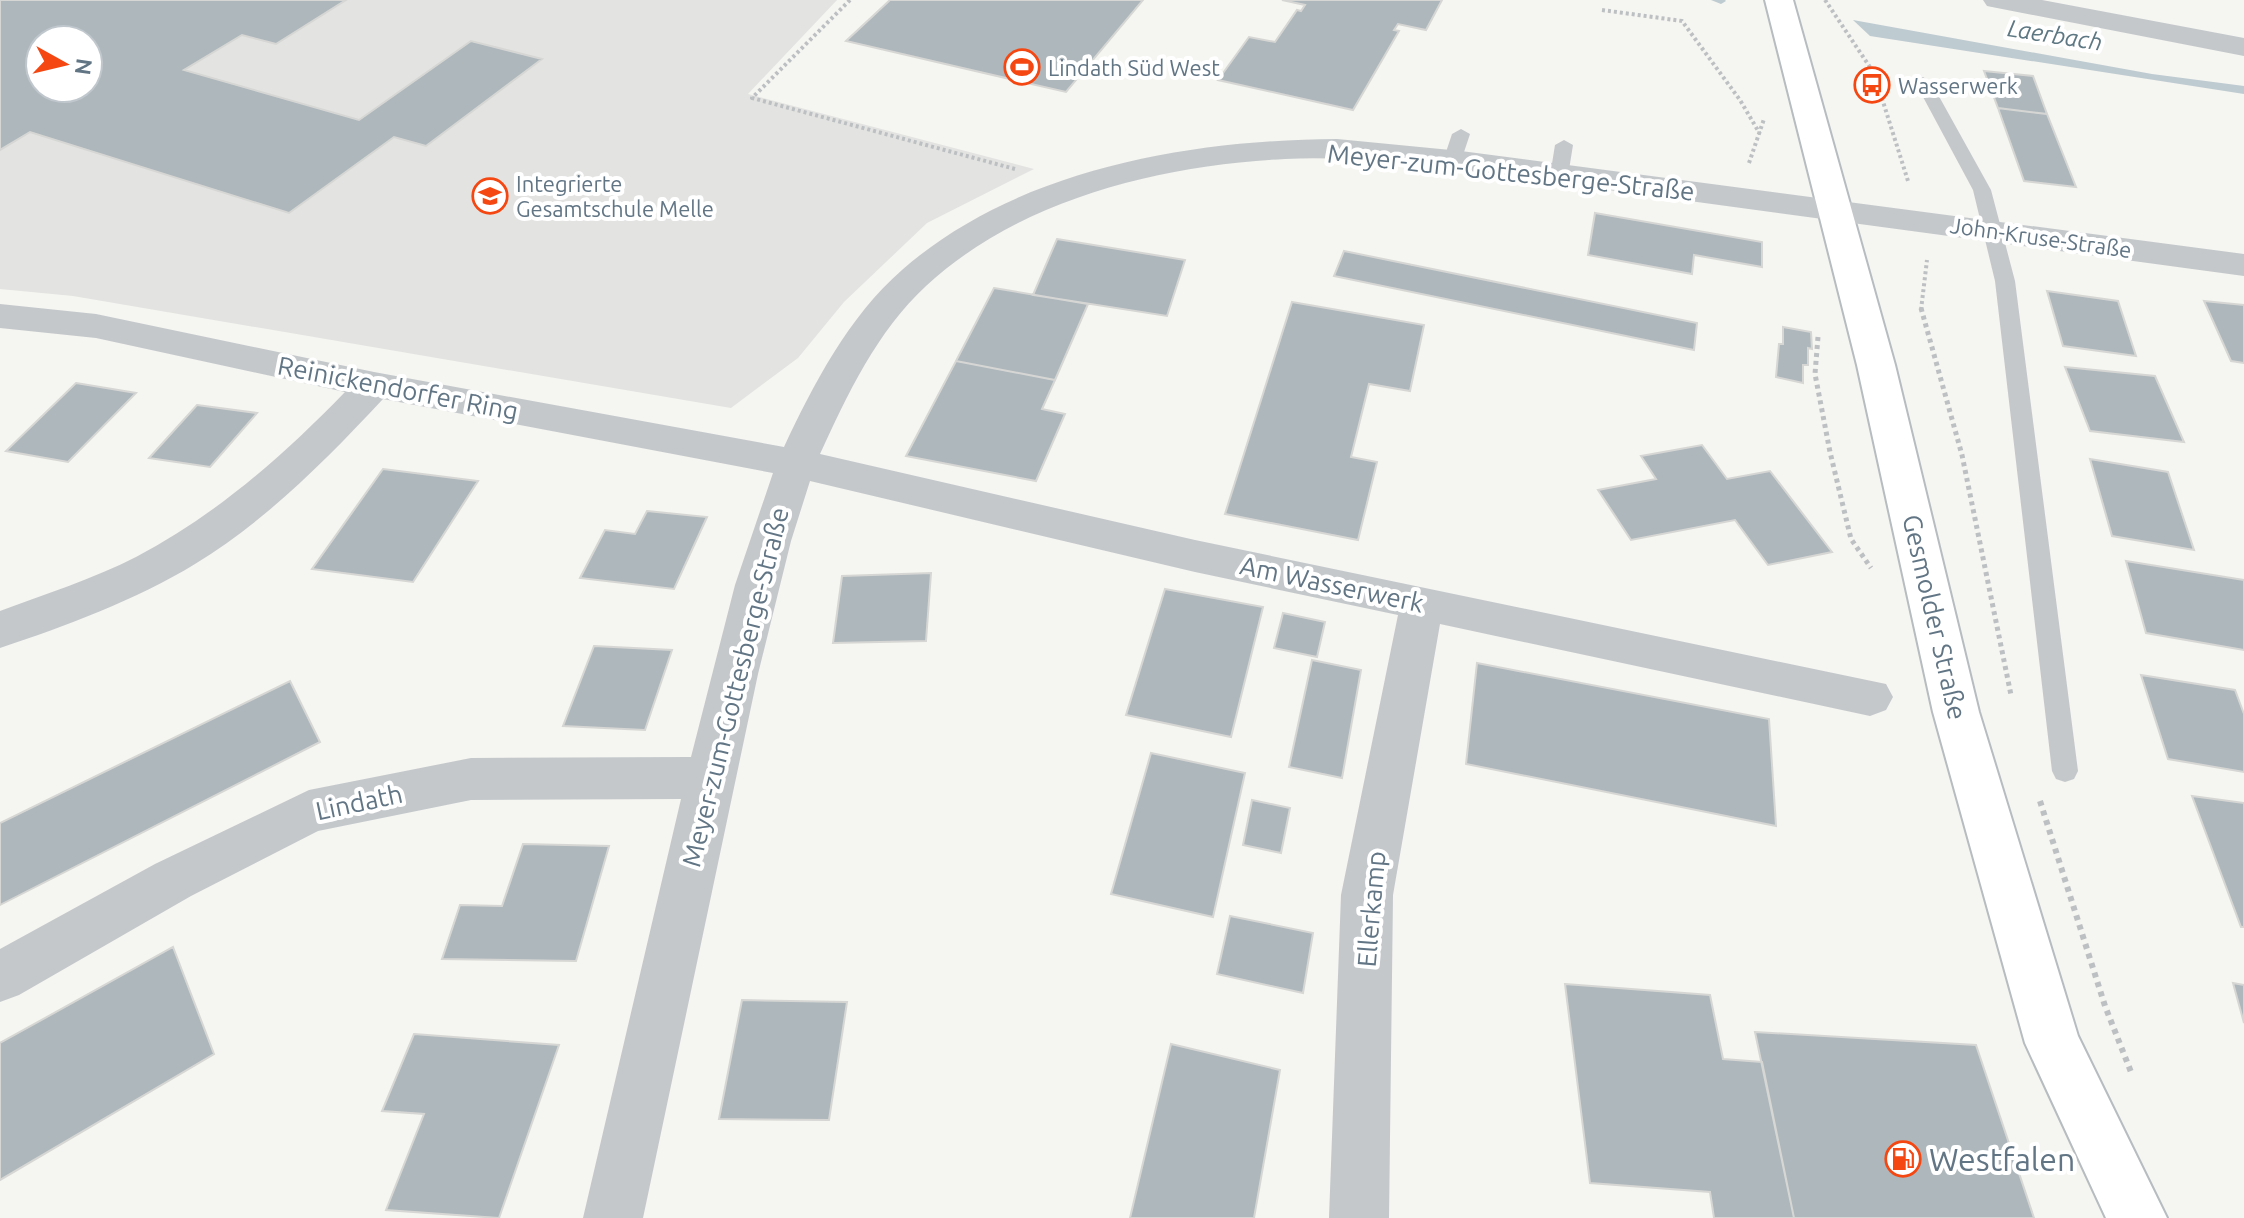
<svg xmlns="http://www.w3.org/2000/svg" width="2244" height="1218" viewBox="0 0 2244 1218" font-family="Ubuntu,sans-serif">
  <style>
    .built { fill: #e3e4e2; fill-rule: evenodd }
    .water { fill: #becbd0 }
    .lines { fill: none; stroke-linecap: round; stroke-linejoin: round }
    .stream { fill: #becbd0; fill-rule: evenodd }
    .building { fill: #aeb7bc; stroke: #d6d7d4; stroke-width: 2; fill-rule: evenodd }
    .secondary-casing { stroke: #b6bcc0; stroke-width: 4 }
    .path-far2 { stroke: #bdc0c2; stroke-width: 4; stroke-dasharray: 3 3; stroke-linecap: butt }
    .path-far1 { stroke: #bdc0c2; stroke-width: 5; stroke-dasharray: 4 4; stroke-linecap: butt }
    .path { stroke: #bdc0c2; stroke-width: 6; stroke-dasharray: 5 5; stroke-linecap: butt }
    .lane { fill: #c4c8cb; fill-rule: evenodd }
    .street { fill: #c4c8cb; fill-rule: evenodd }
    .secondary { fill: #fff; fill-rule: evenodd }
    .labels { text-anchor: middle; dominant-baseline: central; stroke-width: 8; stroke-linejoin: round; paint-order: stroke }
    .far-poi-label { font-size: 22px; fill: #617585; stroke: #fff; text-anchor: start }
    .far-street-label { font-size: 22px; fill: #617585; stroke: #fff }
    .far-water-label { font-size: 24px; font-style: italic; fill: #5d7883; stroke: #fff }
    .street-label { font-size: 26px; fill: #617585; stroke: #fff }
    .near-poi-label { font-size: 32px; fill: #617585; stroke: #fff; text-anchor: start }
  </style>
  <rect width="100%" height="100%" fill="#f5f5f1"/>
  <path class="built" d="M0,0h837l-89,94 286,75 -107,54 -83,79 -46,56 -67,50 -658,-112 -73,-7zM40,40h48v48h-48z"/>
  <path class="water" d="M1853,20l299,54 92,12v8l-374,-58z"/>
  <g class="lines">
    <path class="stream" d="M1711,0h14l1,1 -5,3z"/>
  </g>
  <path class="building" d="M0,0h346l-70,44 -34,-9 -58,35 175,50 112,-79 71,18 -116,87 -32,-9 -105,76 -259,-81 -30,18zM40,40h48v48h-48z
    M890,0h253l-77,92 -220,-51z
    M1282,0h160l-16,30 -28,-6 -4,6 5,1 -46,79 -135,-30 31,-43 26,5 22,-32 4,1 4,-6z
    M1984,71l49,5 14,38 -49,-6z
    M1998,108l49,6 29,73 -52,-6z
    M1595,213l167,29v25l-68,-12 -2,19 -104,-19z
    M1057,239l128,21 -18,56 -134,-21z
    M1344,251l353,72 -3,27 -360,-74z
    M994,288l94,16 -33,76 -99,-19z
    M2047,291l71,10 18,55 -73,-10z
    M2204,301l40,4v58l-13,-2z
    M1292,302l132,23 -14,66 -41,-7 -18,73 26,5 -19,78 -133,-26z
    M1783,327l28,5 1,17 -4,-1v17h-5v18l-27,-6 3,-33h4z
    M956,361l99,19 -13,29 23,5 -29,67 -130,-25z
    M2065,367l90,9 29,66 -94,-11z
    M76,383l60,10 -68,69 -62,-11z
    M197,405l60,8 -47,54 -61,-9z
    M1702,445l25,34 43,-8 62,81 -64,13 -33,-45 -104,20 -33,-50 58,-11 -15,-23z
    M2090,459l78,13 26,78 -82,-14z
    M383,469l95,12 -65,101 -101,-13z
    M647,511l60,6 -33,72 -94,-11 25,-48 30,4z
    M2126,561l118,19v70l-98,-17z
    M931,573l-5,68 -93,2 9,-67z
    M1165,589l98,18 -32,130 -105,-22z
    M1283,613l42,9 -8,35 -43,-9z
    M594,646l78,4 -27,80 -82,-4z
    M1312,660l49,10 -19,108 -53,-11z
    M1477,663l292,56 7,107 -310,-62z
    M2141,675l94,15 9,24v58l-76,-13z
    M290,681l30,61 -320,163v-82z
    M1151,753l94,20 -32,144 -102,-23z
    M2192,796l52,7v124h-3z
    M1252,800l38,8 -9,45 -38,-8z
    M523,844l86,2 -33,115 -134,-2 18,-54 42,1z
    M1230,916l83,17 -10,60 -86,-19z
    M173,947l41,107 -214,126v-137z
    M2233,983l11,2v38z
    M1565,984l145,11 13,64 39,3 32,156h-80l-4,-26 -120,-9z
    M742,1000l105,2 -18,118 -110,-1z
    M1755,1032l221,13 58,173h-240z
    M414,1034l145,11 -60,173 -113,-8 38,-96 -42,-3z
    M1171,1044l109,26 -26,148h-124z"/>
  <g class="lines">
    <defs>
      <path id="secondary" d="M1765,0h28l102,365 84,347 99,324 89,182h-61l-81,-175 -92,-331 -76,-347z"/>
    </defs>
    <use href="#secondary" class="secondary-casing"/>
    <path class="path-far2" d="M850,0l-98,98 263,71
      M1825,0l49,73 34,108
      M1602,10l80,11 58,79 20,34
      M1749,163l15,-44
      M1921,310l6,-50"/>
    <path class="path-far1" d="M1921,308l41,147 49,240
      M1818,337l-3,37 15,78 21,87 20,29"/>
    <path class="path" d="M2040,801l65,205 26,66"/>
    <path class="lane" d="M1923,77l8,5 60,108 24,91 63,490 -4,8 -9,3 -9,-3 -4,-8 -57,-490 -22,-91 -58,-108z
      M1461,129l9,5 -9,27 -3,4h-12l-3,-4 9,-27z
      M1564,140l9,5 -5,31 -9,5 -9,-5 5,-31z"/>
    <path class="street" d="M1983,0h59l202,38v18l-247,-48 -10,-2z
      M1337,139l124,12 783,103v22l-783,-106c-58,-7 -117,-14 -176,-11 -124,6 -265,40 -359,127 -49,45 -79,109 -106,168l375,86 691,144 7,13 -7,13 -16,6 -430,-92 -47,271 -4,323h-60l12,-323 57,-280 -203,-43 -385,-91 -19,60 -33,133 -115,544h-60l98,-419 -210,1 -153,31 -127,65 -172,99 -19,7v-53l155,-85 154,-74 162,-32 220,-1 44,-172 38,-112 -390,-74c-57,61 -116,121 -188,165 -59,36 -129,62 -195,84v-37c45,-17 93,-32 136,-54 80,-42 147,-101 209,-165l-249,-54 -96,-10v-24l96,10 278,58 410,75c29,-62 65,-131 118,-177 115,-101 287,-130 435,-131z"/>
    <use href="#secondary" class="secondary"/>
  </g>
  <defs>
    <symbol id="stadium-ring" viewBox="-11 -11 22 22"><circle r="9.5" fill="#fff" stroke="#f44712" stroke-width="1.5"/><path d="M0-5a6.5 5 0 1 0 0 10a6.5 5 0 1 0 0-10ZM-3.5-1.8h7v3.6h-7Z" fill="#f44712"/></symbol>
    <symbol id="bus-ring" viewBox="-11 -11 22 22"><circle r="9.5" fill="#fff" stroke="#f44712" stroke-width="1.5"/><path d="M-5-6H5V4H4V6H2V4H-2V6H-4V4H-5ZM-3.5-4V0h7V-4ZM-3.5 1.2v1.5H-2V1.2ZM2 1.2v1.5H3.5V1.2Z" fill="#f44712"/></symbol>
    <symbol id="school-ring" viewBox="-11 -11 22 22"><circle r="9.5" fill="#fff" stroke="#f44712" stroke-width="1.5"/><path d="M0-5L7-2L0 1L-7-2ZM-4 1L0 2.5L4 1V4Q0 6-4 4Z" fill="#f44712"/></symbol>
    <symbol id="fuel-ring" viewBox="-11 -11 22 22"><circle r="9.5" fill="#fff" stroke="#f44712" stroke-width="1.5"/><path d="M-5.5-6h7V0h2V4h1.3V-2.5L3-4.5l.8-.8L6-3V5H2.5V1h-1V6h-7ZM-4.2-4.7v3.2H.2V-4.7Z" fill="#f44712"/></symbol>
  </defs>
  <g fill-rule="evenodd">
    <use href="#stadium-ring" x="1002" y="47" width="40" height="40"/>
    <use href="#bus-ring" x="1852" y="65" width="40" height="40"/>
    <use href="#school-ring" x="470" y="176" width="40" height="40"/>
    <use href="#fuel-ring" x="1883" y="1139" width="40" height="40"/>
  </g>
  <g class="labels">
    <g class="far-poi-label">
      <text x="1048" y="67">Lindath Süd West</text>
      <text x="1898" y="85">Wasserwerk</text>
      <text x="516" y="183">Integrierte<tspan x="516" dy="25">Gesamtschule Melle</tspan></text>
    </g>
    <g class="far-street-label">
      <text transform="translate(2041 237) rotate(8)">John-Kruse-Straße</text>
    </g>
    <g class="far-water-label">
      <text transform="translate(2055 35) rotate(9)">Laerbach</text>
    </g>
    <g class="street-label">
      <text transform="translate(1511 172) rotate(6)">Meyer-zum-Gottesberge-Straße</text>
      <text transform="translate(398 388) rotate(11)">Reinickendorfer Ring</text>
      <text transform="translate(1332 584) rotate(12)">Am Wasserwerk</text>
      <text transform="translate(1935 617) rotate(77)">Gesmolder Straße</text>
      <text transform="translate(735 687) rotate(-76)">Meyer-zum-Gottesberge-Straße</text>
      <text transform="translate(359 802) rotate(-12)">Lindath</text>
      <text transform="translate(1371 909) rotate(-85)">Ellerkamp</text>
    </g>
    <g class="near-poi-label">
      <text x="1929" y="1159">Westfalen</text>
    </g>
  </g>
  <g transform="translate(64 64) rotate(98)"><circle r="38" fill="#ffffff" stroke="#c0c8ce" stroke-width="2"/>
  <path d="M0-6L14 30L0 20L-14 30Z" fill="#f44712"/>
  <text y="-12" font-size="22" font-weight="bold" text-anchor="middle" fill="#617585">N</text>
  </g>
</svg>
